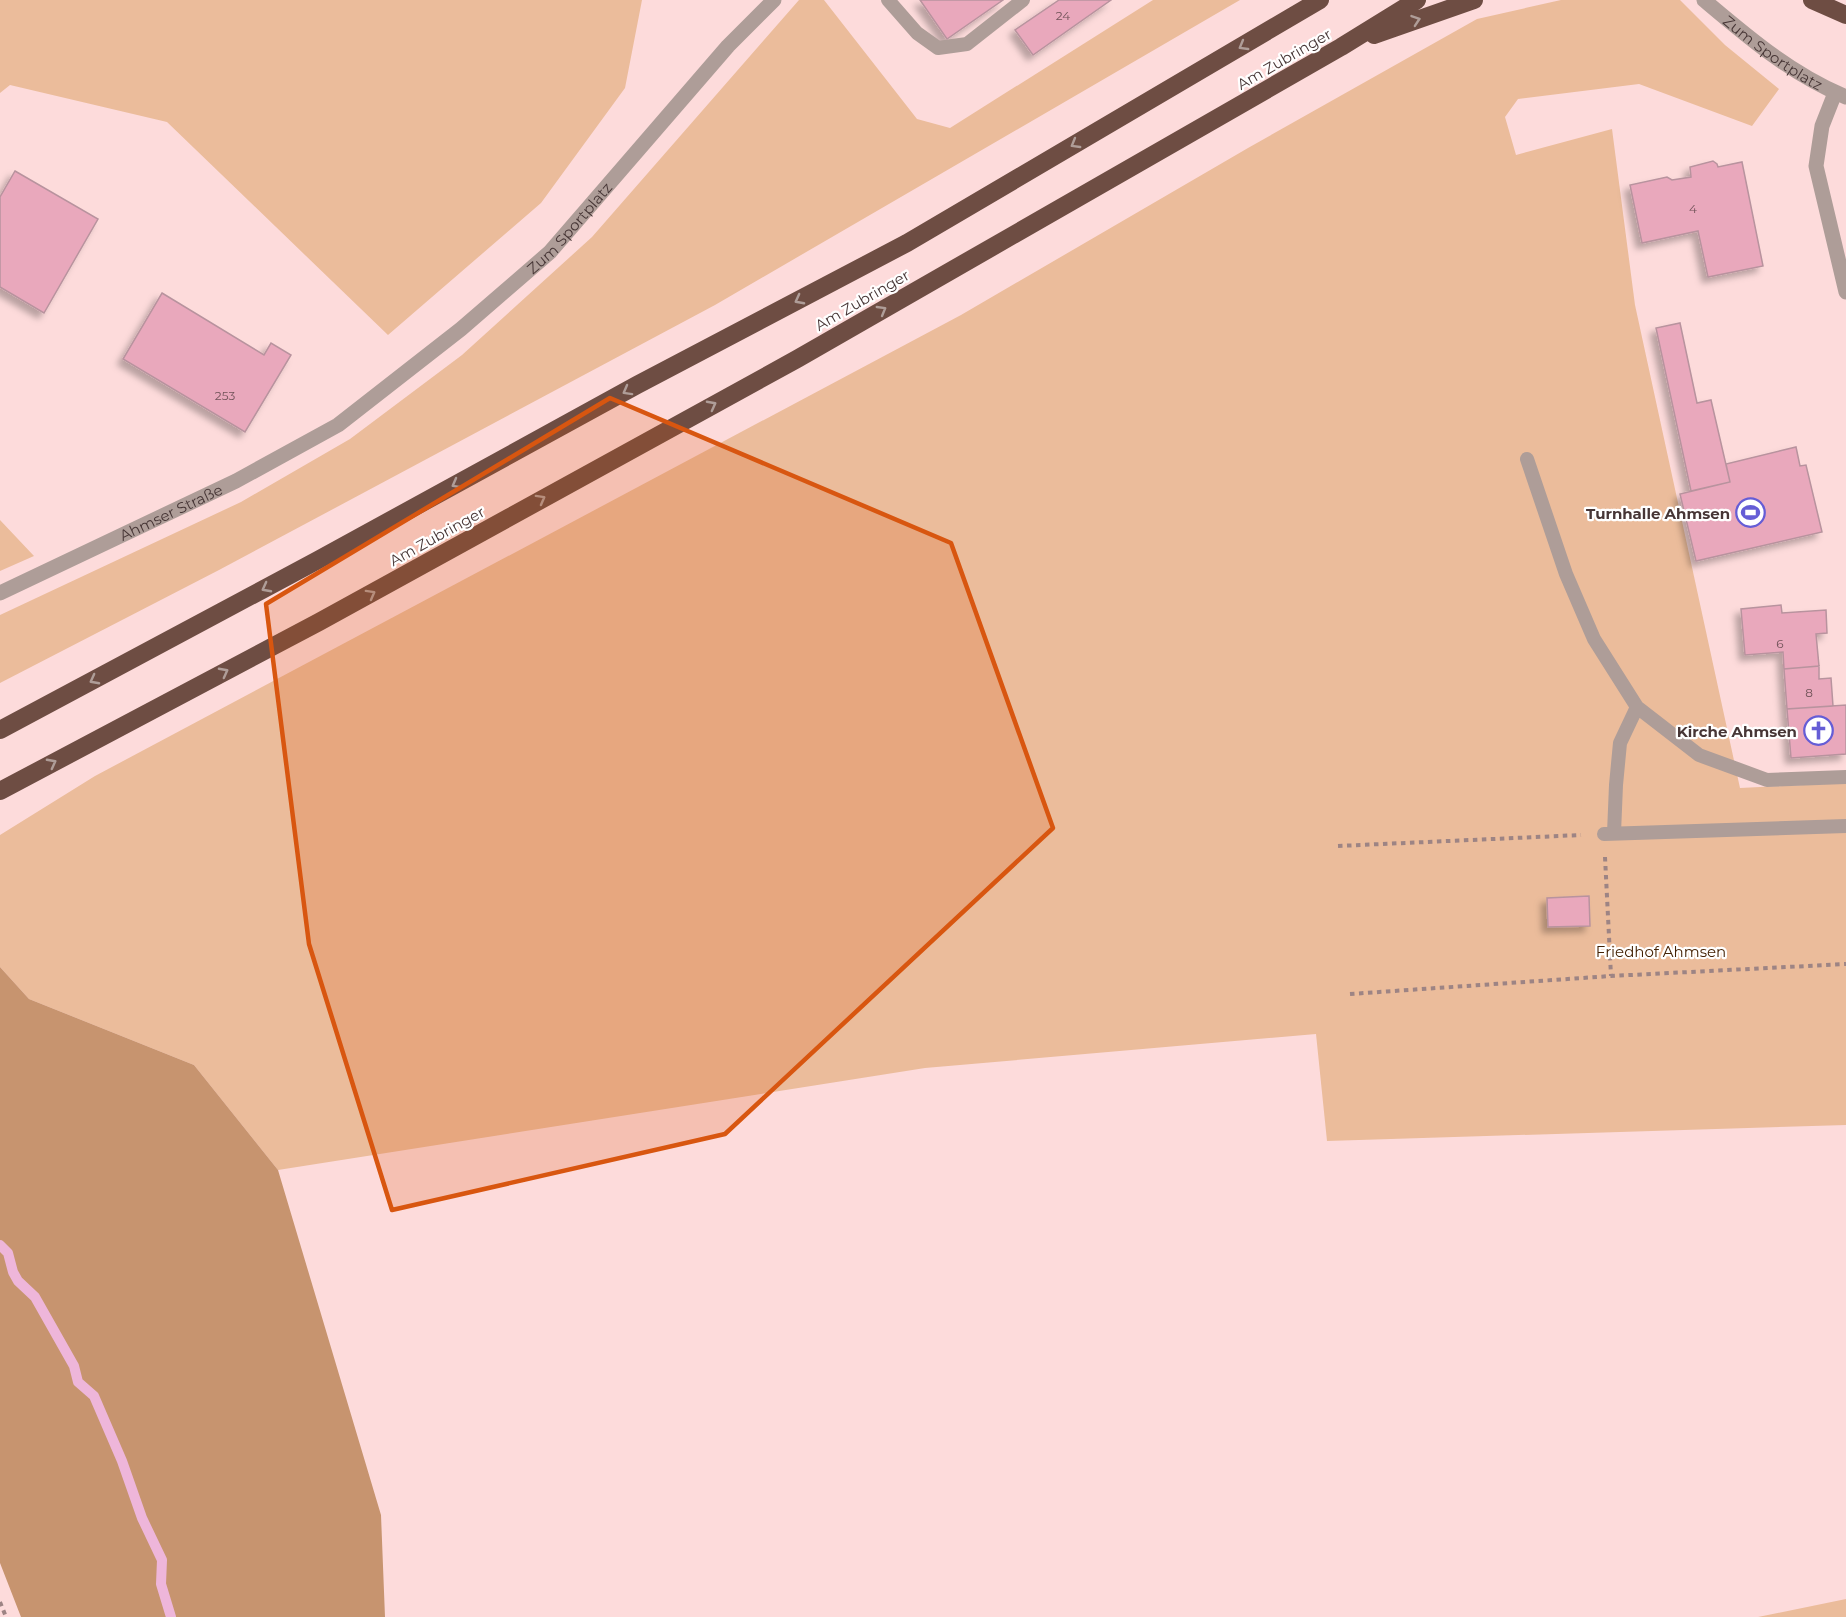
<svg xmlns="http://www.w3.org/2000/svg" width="1846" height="1617" viewBox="0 0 1846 1617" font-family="Montserrat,sans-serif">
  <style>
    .green { fill: #ebbc9b }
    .forest { fill: #c7946f }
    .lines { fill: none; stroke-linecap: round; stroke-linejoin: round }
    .stream { stroke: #eeb6da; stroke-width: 10 }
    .building { fill: #e9a8bc; stroke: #b8939e; stroke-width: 1.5; filter: url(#shadow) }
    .path { stroke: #9d8484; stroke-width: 4; stroke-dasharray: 4.5 4.5; stroke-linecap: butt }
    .lane { stroke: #ae9d98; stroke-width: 14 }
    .street { stroke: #ae9d98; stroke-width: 15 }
    .highway { stroke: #6e4d43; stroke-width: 18 }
    .oneway { stroke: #af9d98 }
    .marked { fill: #d85610; fill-opacity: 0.2; stroke: #d85610; stroke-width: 4.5; stroke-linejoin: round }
    .labels { text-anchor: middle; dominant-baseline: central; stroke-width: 4.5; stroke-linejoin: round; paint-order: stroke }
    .number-label { font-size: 12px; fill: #705258 }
    .street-label { font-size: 15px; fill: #473636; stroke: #fff }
    .poi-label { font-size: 15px; font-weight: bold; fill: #473636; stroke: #fff; text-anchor: end }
    .park-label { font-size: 15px; fill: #432103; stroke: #fff }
  </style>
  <defs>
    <filter id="shadow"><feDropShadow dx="-5.5" dy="5.5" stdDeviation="3" flood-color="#0004"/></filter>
  </defs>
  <rect width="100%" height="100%" fill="#fddbdb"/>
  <path class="green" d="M0,0h642l-17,88 -84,115 -153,132 -221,-213 -157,-37 -10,8z
    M799,0h25l93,119 33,9 203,-128h87l-525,305 -496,265 -219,113v-68l241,-113 109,-63 112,-84 130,-118z
    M1561,0h119l45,45 54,44 -27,37 -113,-42 -121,15 -13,18 11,38 96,-26 23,176 105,483 106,-5v342l-519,16 -11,-107 -391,34 -647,102 -84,-105 -165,-66 -29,-32v-132l95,-59 866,-461 287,-167 229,-129z
    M0,520l34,36 -34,15z
    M1846,1599v18h-88z"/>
  <path class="forest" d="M0,967l29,32 165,66 84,105 103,345 4,102h-364l-21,-54z"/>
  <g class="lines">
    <path class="stream" d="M0,1245l8,8 5,19 5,9 17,16 39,69 4,16 16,14 28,65 20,57 20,42 -1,24 10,33"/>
  </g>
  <path class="building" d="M920,0h83l-56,39z
    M1059,0h52l-78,55 -18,-25z
    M1713,161l4,3 1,3 24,-5 21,104 -55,11 -10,-46 -56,12 -12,-58 37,-8 5,3 19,-3 -1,-10z
    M15,171l83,48 -54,94 -44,-26v-90z
    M162,293l102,62 7,-12 20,12 -46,77 -122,-73z
    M1680,323l17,80 14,-3 19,82 -39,9 -35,-163z
    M1796,447l4,19 6,-1 16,67 -126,29 -16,-67 50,-12 -4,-18z
    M1781,605l1,8 44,-3 1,23 -11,1 3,32 -35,3 -1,-17 -38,3 -4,-46z
    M1819,666v13l12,-1 2,28 -46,3 -3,-40z
    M1846,705v49l-55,4 -4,-49z
    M1589,896l1,30 -42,1 -1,-29z"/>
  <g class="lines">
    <path class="path" d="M1338,846l243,-11
      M1605,857l6,119
      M1350,994l261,-18 235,-12
      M0,1602l6,15"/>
    <path class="lane" d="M888,0l29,33 21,15 29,-4 56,-44
      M1527,459l39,115 28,65 43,68 62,48 68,25 79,-3
      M1614,833l2,-48 4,-42 17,-36
      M1604,834l242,-8"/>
    <g class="street">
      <path id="s1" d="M1704,0c45,38 87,74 142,97"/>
      <path d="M1835,93l-13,33 -6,40 30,126"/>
      <path id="s2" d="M0,593l236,-112 102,-56 123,-96 89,-77 178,-206 46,-46"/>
    </g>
    <path class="highway" d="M1812,0l34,15
      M1374,35l100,-35
      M0,730l318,-170 319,-175 270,-142 413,-243
      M0,791l319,-169 478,-263 544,-312 76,-47"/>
  </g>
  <defs><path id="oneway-chevron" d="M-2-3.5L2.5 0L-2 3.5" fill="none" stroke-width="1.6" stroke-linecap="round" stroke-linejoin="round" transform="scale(1.5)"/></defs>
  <g class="oneway">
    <use href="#oneway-chevron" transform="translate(1416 20) rotate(-19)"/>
    <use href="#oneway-chevron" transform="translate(1243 46) rotate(150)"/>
    <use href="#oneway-chevron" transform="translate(1075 144) rotate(150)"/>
    <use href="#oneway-chevron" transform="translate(799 300) rotate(152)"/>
    <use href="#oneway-chevron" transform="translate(882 310) rotate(-30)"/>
    <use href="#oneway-chevron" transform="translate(627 391) rotate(151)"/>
    <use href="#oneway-chevron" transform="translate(712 405) rotate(-28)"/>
    <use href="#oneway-chevron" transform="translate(456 484) rotate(151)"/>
    <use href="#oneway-chevron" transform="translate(541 499) rotate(-29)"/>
    <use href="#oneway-chevron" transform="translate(266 588) rotate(152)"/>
    <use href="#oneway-chevron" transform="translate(371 594) rotate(-29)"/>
    <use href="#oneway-chevron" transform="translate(224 672) rotate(-28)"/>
    <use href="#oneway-chevron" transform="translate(94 680) rotate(152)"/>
    <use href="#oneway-chevron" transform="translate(52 763) rotate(-28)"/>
  </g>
  <path class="marked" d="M610,398l341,145 102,285 -328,306 -333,76 -83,-266 -43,-340z"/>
  <defs>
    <symbol id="stadium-ring" viewBox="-11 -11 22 22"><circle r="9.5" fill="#fff" stroke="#655dd6" stroke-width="1.5"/><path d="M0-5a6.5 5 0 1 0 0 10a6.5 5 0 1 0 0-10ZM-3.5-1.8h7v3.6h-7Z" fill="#655dd6"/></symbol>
    <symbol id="church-ring" viewBox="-11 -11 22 22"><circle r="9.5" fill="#fff" stroke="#655dd6" stroke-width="1.5"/><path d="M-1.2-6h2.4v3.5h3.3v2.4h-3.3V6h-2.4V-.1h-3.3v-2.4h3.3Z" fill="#655dd6"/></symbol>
  </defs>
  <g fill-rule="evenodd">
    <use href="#stadium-ring" x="1734" y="496" width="33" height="33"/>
    <use href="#church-ring" x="1802" y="714" width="33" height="33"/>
  </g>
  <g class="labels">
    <g class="number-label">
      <text x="1063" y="15">24</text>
      <text x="1693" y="208">4</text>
      <text x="225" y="395">253</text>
      <text x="1780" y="643">6</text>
      <text x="1809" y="692">8</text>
    </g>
    <g class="street-label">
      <text stroke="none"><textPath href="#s1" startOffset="87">Zum Sportplatz</textPath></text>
      <text transform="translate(1284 59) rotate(-30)">Am Zubringer</text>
      <text stroke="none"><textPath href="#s2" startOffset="682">Zum Sportplatz</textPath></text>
      <text transform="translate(862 300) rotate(-30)">Am Zubringer</text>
      <text stroke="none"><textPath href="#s2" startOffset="189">Ahmser Straße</textPath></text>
      <text transform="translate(437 536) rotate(-29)">Am Zubringer</text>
    </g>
    <g class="poi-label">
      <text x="1730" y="513">Turnhalle Ahmsen</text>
      <text x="1797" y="731">Kirche Ahmsen</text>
    </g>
    <g class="park-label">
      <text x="1661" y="951">Friedhof Ahmsen</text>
    </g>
  </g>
</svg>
